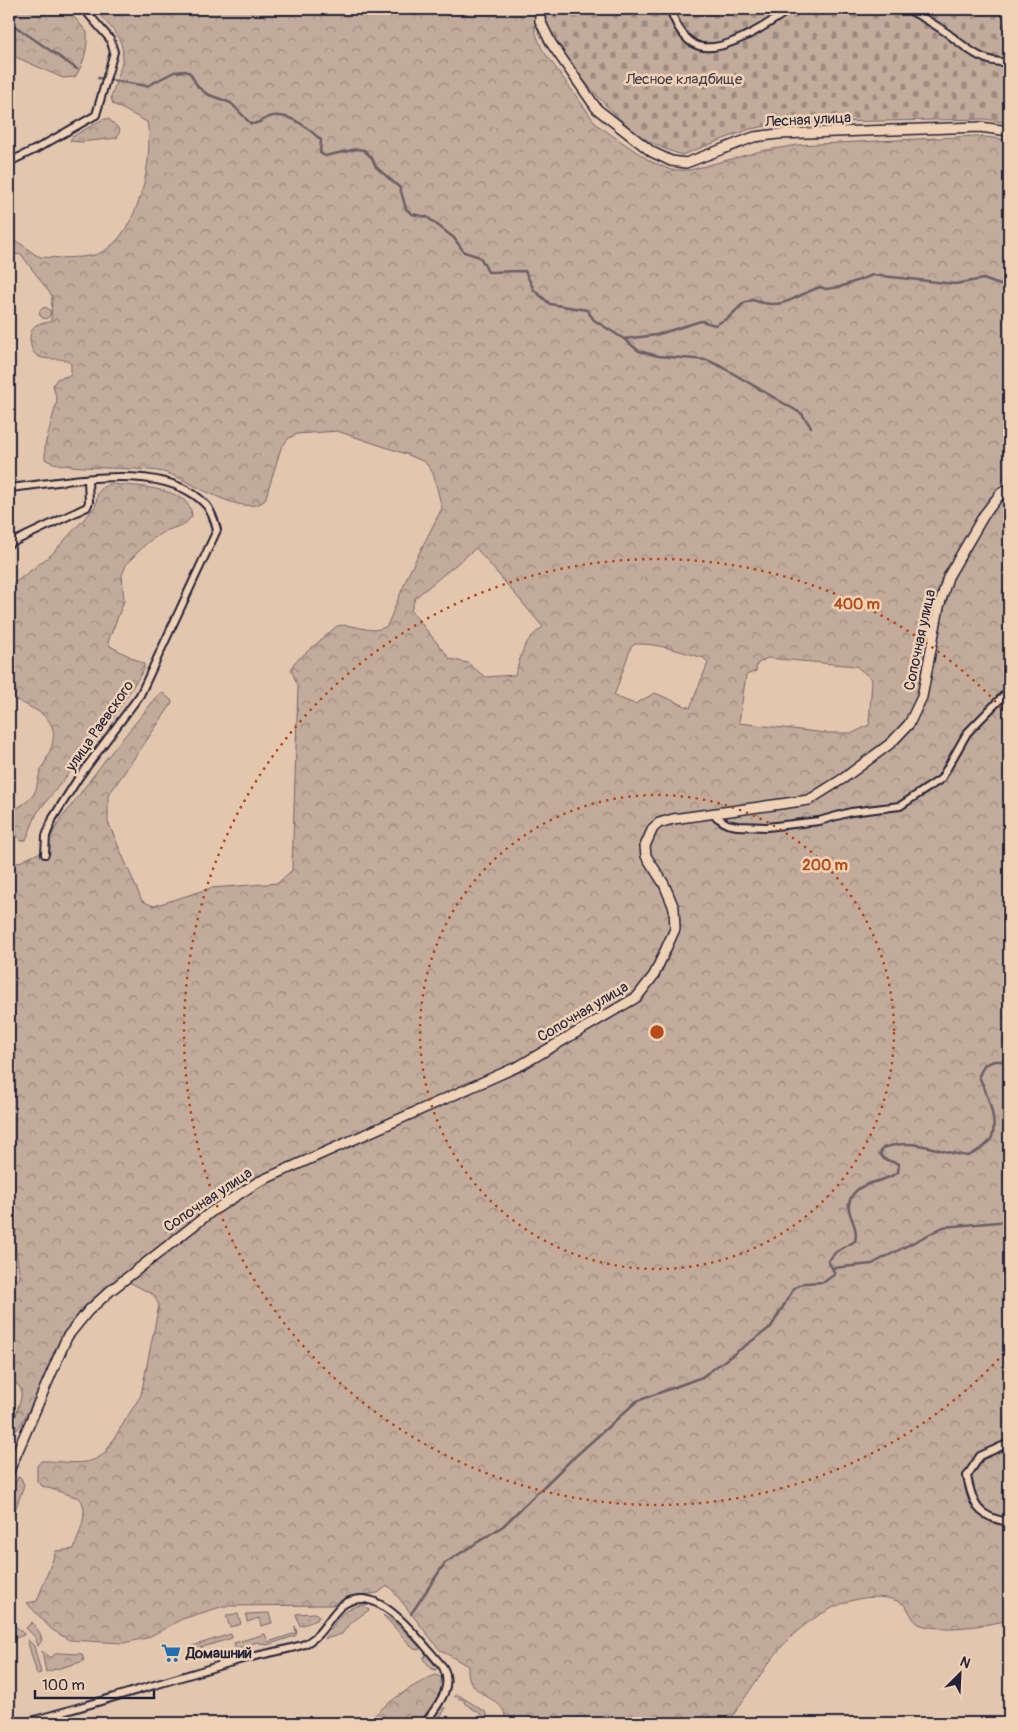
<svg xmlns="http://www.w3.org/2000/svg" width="1018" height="1732" viewBox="0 0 1018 1732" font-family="Pangolin,sans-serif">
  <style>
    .grass { fill: #c2ab9b; stroke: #72666b }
    .forest { fill: url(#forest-crowns); stroke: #72666b; fill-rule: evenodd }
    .cemetery { fill: url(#cemetery-stones); stroke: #72666b }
    .park { fill: url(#park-dots); stroke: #72666b }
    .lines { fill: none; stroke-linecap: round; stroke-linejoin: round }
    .stream { stroke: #6a5f66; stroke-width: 2.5 }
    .street-casing { stroke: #22223b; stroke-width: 10 }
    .secondary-casing { stroke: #22223b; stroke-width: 12 }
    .street { stroke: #efd1b6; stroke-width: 6 }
    .secondary { stroke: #efd1b6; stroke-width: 9 }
    .ring { fill: none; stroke: #b64b18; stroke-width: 2.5; stroke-dasharray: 2.5 5 }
    .labels { text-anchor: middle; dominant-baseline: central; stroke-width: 5; stroke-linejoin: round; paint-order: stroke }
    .park-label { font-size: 15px; fill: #423d4e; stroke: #efd1b6 }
    .street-label { font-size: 15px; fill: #22223b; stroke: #efd1b6 }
    .poi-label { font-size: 15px; font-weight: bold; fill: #22223b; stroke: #efd1b6; text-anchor: start }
    .centre { fill: #b64b18; stroke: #efd1b6; stroke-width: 2.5 }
    .ring-label { font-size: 15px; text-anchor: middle; font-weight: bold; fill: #b64b18; stroke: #efd1b6; stroke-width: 5; stroke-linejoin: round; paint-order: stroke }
  </style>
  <defs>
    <pattern id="forest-crowns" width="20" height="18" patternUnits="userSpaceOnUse" patternTransform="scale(1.25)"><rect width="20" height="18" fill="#c2ab9b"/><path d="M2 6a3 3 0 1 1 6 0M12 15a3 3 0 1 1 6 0" fill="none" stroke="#9d8b80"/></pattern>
    <pattern id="cemetery-stones" width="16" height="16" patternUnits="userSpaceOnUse" patternTransform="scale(1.25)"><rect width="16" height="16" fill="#c2ab9b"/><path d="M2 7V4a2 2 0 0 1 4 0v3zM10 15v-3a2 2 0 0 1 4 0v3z" fill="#9d8b80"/></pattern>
    <pattern id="park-dots" width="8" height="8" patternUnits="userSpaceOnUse" patternTransform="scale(1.25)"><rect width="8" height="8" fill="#c2ab9b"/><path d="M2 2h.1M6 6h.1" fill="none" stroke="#9d8b80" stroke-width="1.8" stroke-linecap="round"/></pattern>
  </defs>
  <rect width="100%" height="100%" fill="#e3c6ae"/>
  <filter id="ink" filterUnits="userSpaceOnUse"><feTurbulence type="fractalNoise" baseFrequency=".02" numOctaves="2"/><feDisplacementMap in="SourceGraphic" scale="10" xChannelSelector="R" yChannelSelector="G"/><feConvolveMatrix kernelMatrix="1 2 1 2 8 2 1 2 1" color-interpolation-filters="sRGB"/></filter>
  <g filter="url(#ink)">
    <path class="grass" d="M39.5 313a5.5 5.5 0 1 1 11 0a5.5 5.5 0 1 1-11 0Z
      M269,1613l3,10 -11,3 -2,-8 -12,4 -1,-8z
      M238,1614l3,10 -11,3 -4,-12z
      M9,1620l15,14v1l-11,4 -2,-2z
      M295,1626l2,7 -2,3 -28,9 -10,-3 -21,7 -2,-6 31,-9 3,8 28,-9z
      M231,1634l1,4 -39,12 -1,-4z
      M27,1639l7,7 7,27 -4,1z
      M457,1694l30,19 -1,10h-6l4,-7 -20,-13 1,-2 -11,-5z
      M441,1708h5l-10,15h-8l9,-14z"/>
    <path class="forest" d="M9,9h58l20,23c1,15 -3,32 -12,45l-12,1 -54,-24z
      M94,9h441v22l7,18 55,76 53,36 21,9h19l71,-19 37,-6 179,-9 32,4v1480c-20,5 -71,13 -90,4 -9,-5 -9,-17 -19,-22 -37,-16 -84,10 -110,36 -22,22 -44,59 -62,85h-224c7,-21 -22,-24 -31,-38 -5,-5 -5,-13 -5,-19l-28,-16 -50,-63 -3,-1 -9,7 -29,3 -16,9 -109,1 -42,13 -35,19 -24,5 -54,-3 -18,-11 -24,-26 10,-2 19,-50 18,-2c4,-14 17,-39 5,-51l-37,-12 -5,-5v-15l4,-5c22,-1 46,8 64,-8l36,-58 18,-90 -5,-10 -27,-14c-23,0 -56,39 -67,59 -9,14 -12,31 -19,46 -7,15 -15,30 -24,44l-5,-1 9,-31v-9l-12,-15v-89l11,-7 -11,-72v-339l34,-16 16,-29 46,-62 55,-67h3l9,8 -1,4 -63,91v26l34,79 12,5 57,-18 67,-5 14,-13 6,-183 -7,-18 3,-6 43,-37c17,-4 33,10 50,0l22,-53 33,-65 -9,-35 -8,-11 -19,-8 -69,-23 -40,3 -8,4 -8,10 -16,52c-20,20 -75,-20 -98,-27 -25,-8 -106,-1 -122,-14v-14l12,-44 -4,-16 4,-6 14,-4v-11c-12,-13 -39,7 -41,-25 0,-5 2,-11 6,-14 5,-3 10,-1 15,-4l1,-25 -31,-42 -12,1v-15c15,1 19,13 32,17 14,1 49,2 61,-5 36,-18 53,-93 45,-130l-34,-18 -2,-7c17,-49 19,-51 -17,-88zM476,548l67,79c-22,16 -20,25 -28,48l-30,2 -17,-14 -18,-4 -39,-48 4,-13zM635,644c23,-1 47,8 69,14l4,5 -18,45 -35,-15 -20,11 -21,-8 17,-49zM767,658l89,8 16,13 -3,46 -16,8h-27l-87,-10 7,-48 10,-4 1,-7z
      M103,119h6l11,11 -3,8 -36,4 -11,-1 2,-4z
      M110,484c21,2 81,2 82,32l-7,8 -20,7 -17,11 -21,21 -5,12 2,26 -16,41 2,4 34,18v5l-31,49 -76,95 -11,27 -6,1c-6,-9 -9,-21 -6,-31 10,-7 21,-11 23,-25 1,-5 2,-10 4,-15 14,-27 23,-47 -11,-63 -7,-4 -14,-8 -21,-9v-111l42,-32 44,-48 3,-14 5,-6z
      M18,1477l3,1 3,7 -13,37 -2,21v-46z
      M364,1605l5,5 -20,14 -7,10 -17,5c10,-18 17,-32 39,-34z
      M383,1615l11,7 26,25 -1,3 -5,-1z
      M32,1622l8,11 2,7 -4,6 -3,-9 -9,-9z
      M42,1651l8,7 7,-5 25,1 2,7 -38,11z
      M426,1654l11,12 -1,4 -4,-1 -9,-10z
      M436,1675l7,4c4,15 -13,33 -21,44h-54c11,-16 50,-42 68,-48z"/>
    <path class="cemetery" d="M545,9h464v114l-24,-4 -203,4 -32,6 -68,26c-13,-4 -27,-10 -39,-17 -29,-19 -98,-94 -98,-129z"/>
    <path class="park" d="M315,1613l4,3 -2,4 -17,6 -4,-12z"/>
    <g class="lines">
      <path class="stream" d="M9,22l68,47
        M98,78l49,8 27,-14 11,-1 5,2 8,14 9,7 24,9 20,21c9,0 14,-7 22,-8 18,-3 36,13 48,24l-1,13 5,3 32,-7 7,1 8,8 4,9 24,21 6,21 6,5 15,3 27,21 10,14c19,6 15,2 24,20l37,-1 9,19 16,14 37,6 7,10 30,19 32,-4 45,-14 14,4 13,-7 16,-15 8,-3c34,11 39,-3 68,-13l6,2 14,-2 33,-12 82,9 28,-5 26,9
        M624,339l15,12 19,5 49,4 15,7 80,47 9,13
        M832,1268l-4,-7 8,-9 19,-11c4,-16 -8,-24 -6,-37 5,-25 34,-19 49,-32l1,-8 -15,-5 -4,-5 3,-6c33,-11 53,4 85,8 8,-4 20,-10 24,-19 6,-18 -6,-45 -13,-61l5,-11 10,-4h9l6,-6
        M411,1614l34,-51 58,-37 66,-64 68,-61 65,-24 69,-50 23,-39 10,-5 20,-1 11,-8 -3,-6 40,-4 71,-37 66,-6"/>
      <defs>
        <path id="street" d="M670,9c5,13 11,27 24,35 25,14 76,-21 96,-35
          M907,9c14,7 27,15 40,24 20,15 35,31 62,29
          M9,162l27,-13 60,-34 18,-63 -4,-13 -26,-30
          M9,488c55,-5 156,-30 198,18 5,7 8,16 10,24l-77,165 -61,82 -26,41 -7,18 -1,18
          M9,544l78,-37 2,-5 -1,-22
          M712,814l15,10 10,2 30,1 52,-6 32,-9 49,-6 41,-27 26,-46 42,-43
          M1009,1443l-29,13 -13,20c6,30 11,41 42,46
          M24,1723c70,-19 139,-41 208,-61 23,-7 48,-10 70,-17 28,-10 28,-47 61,-46 28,1 63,49 80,68 11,21 -6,39 -18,56"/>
        <path id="secondary" d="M540,9v12l11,22 46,66 55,43 19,9 15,2 68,-26 24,-3 202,-7 29,4
          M9,1471l58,-134 21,-26 22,-20 101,-79 47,-30 263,-117 116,-68 17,-22 21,-46 -1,-21 -10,-24 -18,-28 -1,-10 8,-18 6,-5 14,-4 136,-19 35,-22 47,-35 18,-19 13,-27 17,-90 9,-30 36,-62 17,-22 8,-5"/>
      </defs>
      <use href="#street" class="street-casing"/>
      <use href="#secondary" class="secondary-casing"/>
      <use href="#street" class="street"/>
      <use href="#secondary" class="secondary"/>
    </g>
  </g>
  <g class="ring">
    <circle cx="657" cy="1032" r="237"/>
    <path d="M1009 1348A473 473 0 1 1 1009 716"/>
  </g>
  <defs>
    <symbol id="supermarket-bare" viewBox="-9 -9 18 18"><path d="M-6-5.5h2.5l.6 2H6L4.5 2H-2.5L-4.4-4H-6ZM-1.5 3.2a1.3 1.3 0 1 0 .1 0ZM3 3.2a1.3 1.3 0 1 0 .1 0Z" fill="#1f6fb2" stroke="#efd1b6" stroke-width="2.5" paint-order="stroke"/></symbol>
  </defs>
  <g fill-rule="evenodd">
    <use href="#supermarket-bare" x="157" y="1639" width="28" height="28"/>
  </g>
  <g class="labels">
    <g class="park-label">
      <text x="684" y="79">Лесное кладбище</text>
    </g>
    <g class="street-label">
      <text transform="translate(808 120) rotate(-3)">Лесная улица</text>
      <text transform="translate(920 640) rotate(-78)">Сопочная улица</text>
      <text transform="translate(100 726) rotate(-55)">улица Раевского</text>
      <text transform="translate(583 1012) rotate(-31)">Сопочная улица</text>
      <text transform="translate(208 1200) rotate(-34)">Сопочная улица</text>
    </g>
    <g class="poi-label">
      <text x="186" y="1653">Домашний</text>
    </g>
  </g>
  <circle cx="657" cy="1032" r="8" class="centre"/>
  <g class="ring-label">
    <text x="857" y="609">400 m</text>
    <text x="825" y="870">200 m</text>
  </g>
  <rect width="1018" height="1732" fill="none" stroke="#efd1b6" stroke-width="30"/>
  <rect x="15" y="15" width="988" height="1702" fill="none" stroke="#22223b" stroke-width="2" filter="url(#ink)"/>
  <g transform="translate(960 1674) rotate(24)" stroke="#efd1b6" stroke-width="4" paint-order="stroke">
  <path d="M0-4L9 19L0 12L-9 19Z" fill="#22223b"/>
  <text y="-8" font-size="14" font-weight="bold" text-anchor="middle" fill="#22223b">N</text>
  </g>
  <path d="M35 1690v8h119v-8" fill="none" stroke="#22223b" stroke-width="2.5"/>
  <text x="42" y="1690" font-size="15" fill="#22223b" stroke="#efd1b6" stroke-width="4" paint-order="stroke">100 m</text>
</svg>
